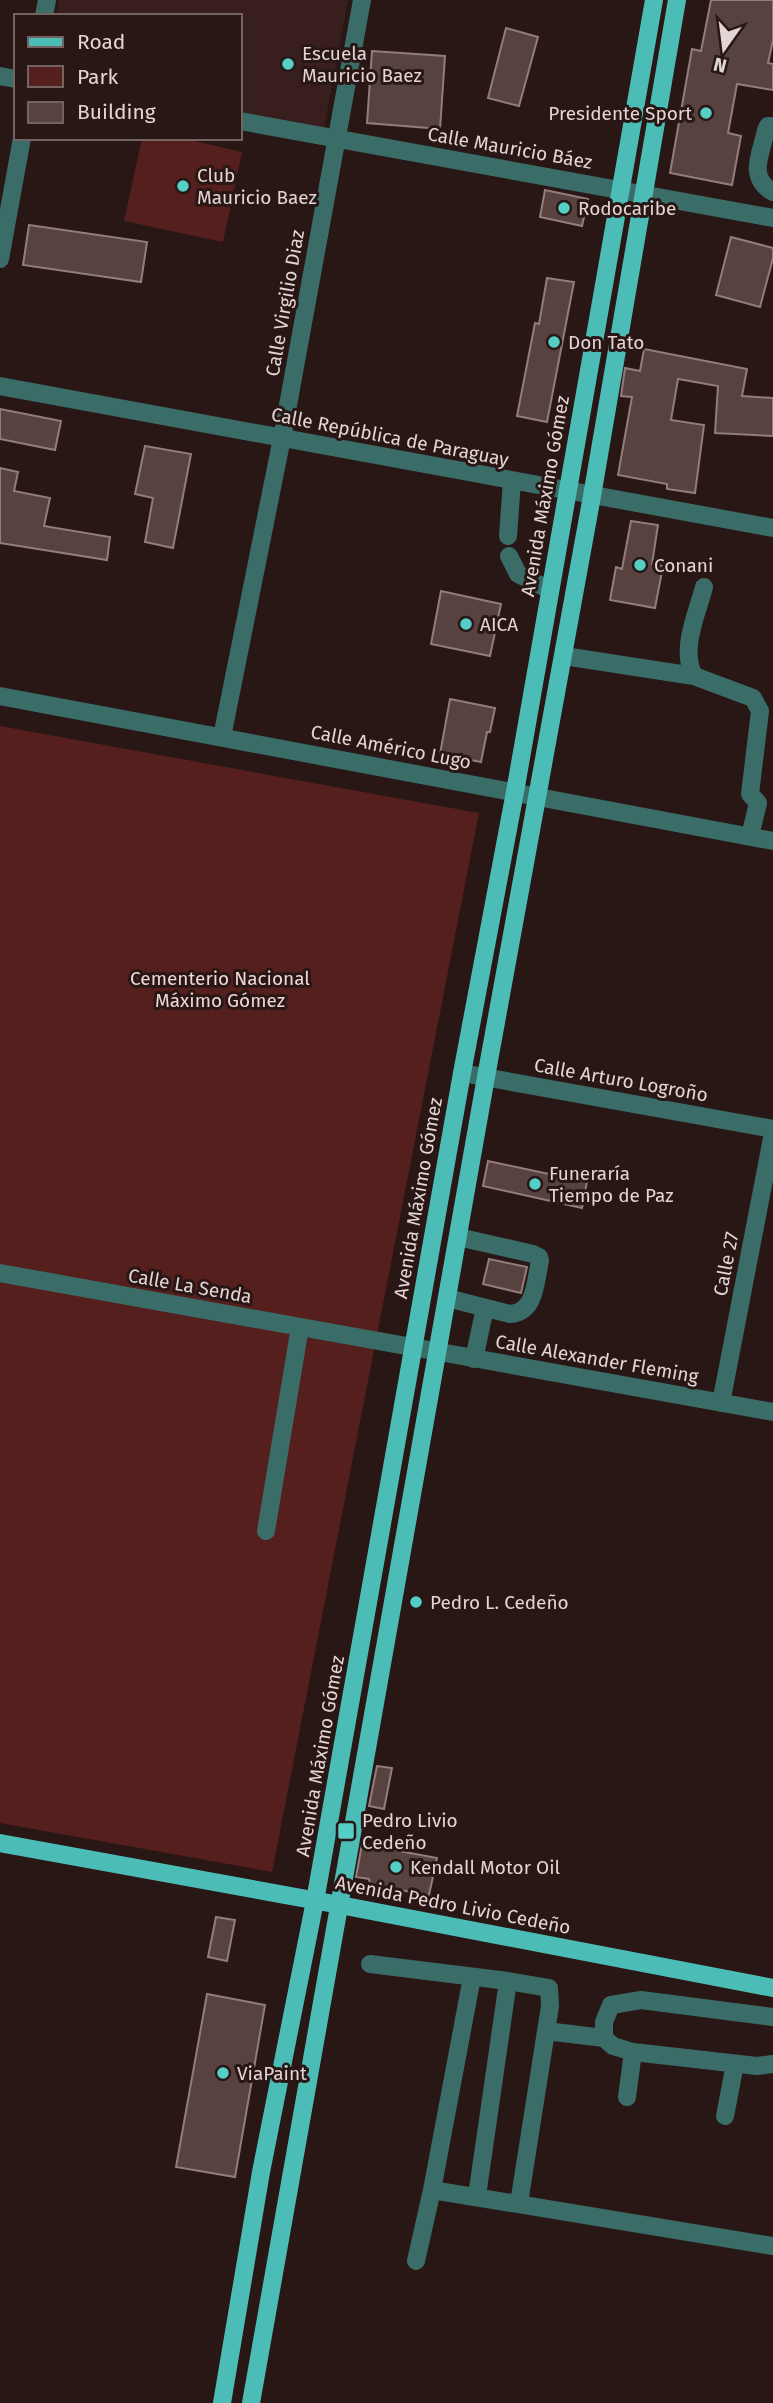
<svg xmlns="http://www.w3.org/2000/svg" width="773" height="2403" viewBox="0 0 773 2403" font-family="'Fira Sans',sans-serif">
  <style>
    .built { fill: #381f1d }
    .green { fill: #541f1d }
    .building { fill: #574240; stroke: #947c7a; stroke-width: 2 }
    .lines { fill: none; stroke-linecap: round; stroke-linejoin: round }
    .minor { stroke: #3a6c68; stroke-width: 18 }
    .major { stroke: #4cbdb6; stroke-width: 18 }
    .poi-dot { fill: #55cec5; stroke: #291715; stroke-width: 2.5 }
    .labels { text-anchor: middle; dominant-baseline: central; stroke-width: 6; stroke-linejoin: round; paint-order: stroke }
    .poi-label { font-size: 19px; fill: #e3d5d4; stroke: #291715; text-anchor: start }
    .street-label { font-size: 19px; fill: #e3d5d4; stroke: #291715 }
    .park-label { font-size: 19px; fill: #f0d6d3; stroke: #291715 }
  </style>
  <rect width="100%" height="100%" fill="#291715"/>
  <path class="built" d="M59,0h289l-24,128 -84,-16v-96h-184z"/>
  <path class="green" d="M142,138h39l61,14 -19,90 -99,-21z
    M0,726l479,87 -207,1059 -272,-49z"/>
  <path class="building" d="M711,0h62v40l-5,23 5,1v26l-36,-6 -9,49 13,3 -9,49 -62,-12 22,-124 9,2z
    M506,28l32,9 -19,69 -31,-8z
    M372,51l73,5 -5,73 -73,-6z
    M545,190l43,9 -6,27 -42,-9z
    M29,225l118,17 -6,40 -118,-17z
    M731,237l42,11v10l-13,49 -44,-12z
    M547,278l27,4 -27,140 -30,-6 18,-93 4,1z
    M644,349l103,20 -5,27 31,2v38l-58,-3 3,-47 -40,-7 -7,41 33,5 -9,68 -28,-4v-5l-49,-9 14,-78 -11,-1 4,-28 15,3z
    M0,409l61,12 -6,29 -55,-11z
    M145,446l46,8 -18,94 -28,-6 8,-44 -18,-4z
    M0,468l18,4 -4,19 36,7 -6,28 66,11 -3,23 -107,-17z
    M631,521l27,4 -6,39 11,2 -8,42 -45,-8 6,-33 6,2z
    M441,591l60,13 -11,52 -59,-12z
    M450,699l45,9 -5,24h-3l-6,30 -41,-8z
    M488,1161l99,21 -5,26 -99,-22z
    M489,1259l38,8 -6,26 -38,-9z
    M377,1766l15,2 -8,41 -15,-3z
    M362,1844l75,14 -8,37 -59,-10 -1,-6 -13,-2z
    M216,1917l19,3 -8,41 -19,-4z
    M207,1994l58,11 -30,172 -59,-10z"/>
  <g class="lines">
    <path class="minor" d="M44,16l3,-16
      M0,76l16,3
      M240,121l533,97
      M773,126h-5l-2,4c-5,25 -19,47 7,62
      M0,259l22,-121
      M0,386l773,142
      M508,536l4,-55
      M509,556l9,18 32,16
      M704,587c-7,27 -24,62 -10,89l59,22 7,13 -10,83 8,9 -8,33
      M564,656l130,20
      M0,696l773,145
      M222,737l60,-299 80,-438
      M462,1073l311,56
      M0,1273l773,139
      M447,1298l63,16c26,-2 25,-32 30,-53l-1,-4 -6,-3 -75,-17
      M474,1359l11,-51
      M721,1403l52,-270
      M266,1531l34,-204
      M370,1964l138,17
      M773,2017l-132,-17 -30,5 -7,17v16l9,8 20,6 124,14 16,-2
      M546,2031l58,7
      M627,2097l6,-45
      M725,2116l10,-52
      M432,2190l40,-213
      M477,2196l31,-215 41,7 1,18 -31,197
      M416,2261l16,-71 341,56"/>
    <path class="major" d="M0,1843l340,62 433,83
      M222,2403l39,-231 54,-271 147,-828 53,-281 139,-792
      M251,2403l235,-1326 106,-581 85,-496"/>
  </g>
  <g class="poi-dot">
    <circle cx="288" cy="64" r="7"/>
    <circle cx="706" cy="113" r="7"/>
    <circle cx="183" cy="186" r="7"/>
    <circle cx="564" cy="208" r="7"/>
    <circle cx="554" cy="342" r="7"/>
    <circle cx="640" cy="565" r="7"/>
    <circle cx="466" cy="624" r="7"/>
    <circle cx="535" cy="1184" r="7"/>
    <circle cx="416" cy="1602" r="7"/>
    <rect x="337" y="1822" width="18" height="18" rx="3.5"/>
    <circle cx="396" cy="1867" r="7"/>
    <circle cx="223" cy="2073" r="7"/>
  </g>
  <g class="labels">
    <g class="poi-label">
      <text x="302" y="53">Escuela<tspan x="302" dy="22">Mauricio Baez</tspan></text>
      <text x="692" y="113" text-anchor="end">Presidente Sport</text>
      <text x="197" y="175">Club<tspan x="197" dy="22">Mauricio Baez</tspan></text>
      <text x="578" y="208">Rodocaribe</text>
      <text x="568" y="342">Don Tato</text>
      <text x="654" y="565">Conani</text>
      <text x="480" y="624">AICA</text>
      <text x="549" y="1173">Funeraría<tspan x="549" dy="22">Tiempo de Paz</tspan></text>
      <text x="430" y="1602">Pedro L. Cedeño</text>
      <text x="362" y="1820">Pedro Livio<tspan x="362" dy="22">Cedeño</tspan></text>
      <text x="410" y="1867">Kendall Motor Oil</text>
      <text x="237" y="2073">ViaPaint</text>
    </g>
    <g class="street-label">
      <text transform="translate(510 148) rotate(10)">Calle Mauricio Báez</text>
      <text transform="translate(285 303) rotate(-80)">Calle Virgilio Diaz</text>
      <text transform="translate(390 437) rotate(11)">Calle República de Paraguay</text>
      <text transform="translate(545 496) rotate(-80)">Avenida Máximo Gómez</text>
      <text transform="translate(391 747) rotate(11)">Calle Américo Lugo</text>
      <text transform="translate(621 1080) rotate(10)">Calle Arturo Logroño</text>
      <text transform="translate(418 1198) rotate(-80)">Avenida Máximo Gómez</text>
      <text transform="translate(726 1264) rotate(-79)">Calle 27</text>
      <text transform="translate(190 1286) rotate(10)">Calle La Senda</text>
      <text transform="translate(597 1359) rotate(10)">Calle Alexander Fleming</text>
      <text transform="translate(320 1756) rotate(-80)">Avenida Máximo Gómez</text>
      <text transform="translate(453 1905) rotate(11)">Avenida Pedro Livio Cedeño</text>
    </g>
    <g class="park-label">
      <text x="220" y="978">Cementerio Nacional<tspan x="220" dy="22">Máximo Gómez</tspan></text>
    </g>
  </g>
  <rect x="14" y="14" width="228" height="126" fill="#291715" stroke="#736361" stroke-width="2"/>
  <rect x="28" y="37" width="35" height="10" fill="#4cbdb6" stroke="#736361" stroke-width="2"/>
  <text x="77" y="49" font-size="21" fill="#e3d5d4">Road</text>
  <rect x="28" y="66" width="35" height="21" fill="#541f1d" stroke="#736361" stroke-width="2"/>
  <text x="77" y="84" font-size="21" fill="#e3d5d4">Park</text>
  <rect x="28" y="102" width="35" height="21" fill="#574240" stroke="#736361" stroke-width="2"/>
  <text x="77" y="119" font-size="21" fill="#e3d5d4">Building</text>
  <g transform="translate(724 49) rotate(194)" stroke="#291715" stroke-width="5" paint-order="stroke">
  <path d="M0-5L12 26L0 18L-12 26Z" fill="#e3d5d4"/>
  <text y="-10" font-size="19" font-weight="bold" text-anchor="middle" fill="#e3d5d4">N</text>
  </g>
</svg>
